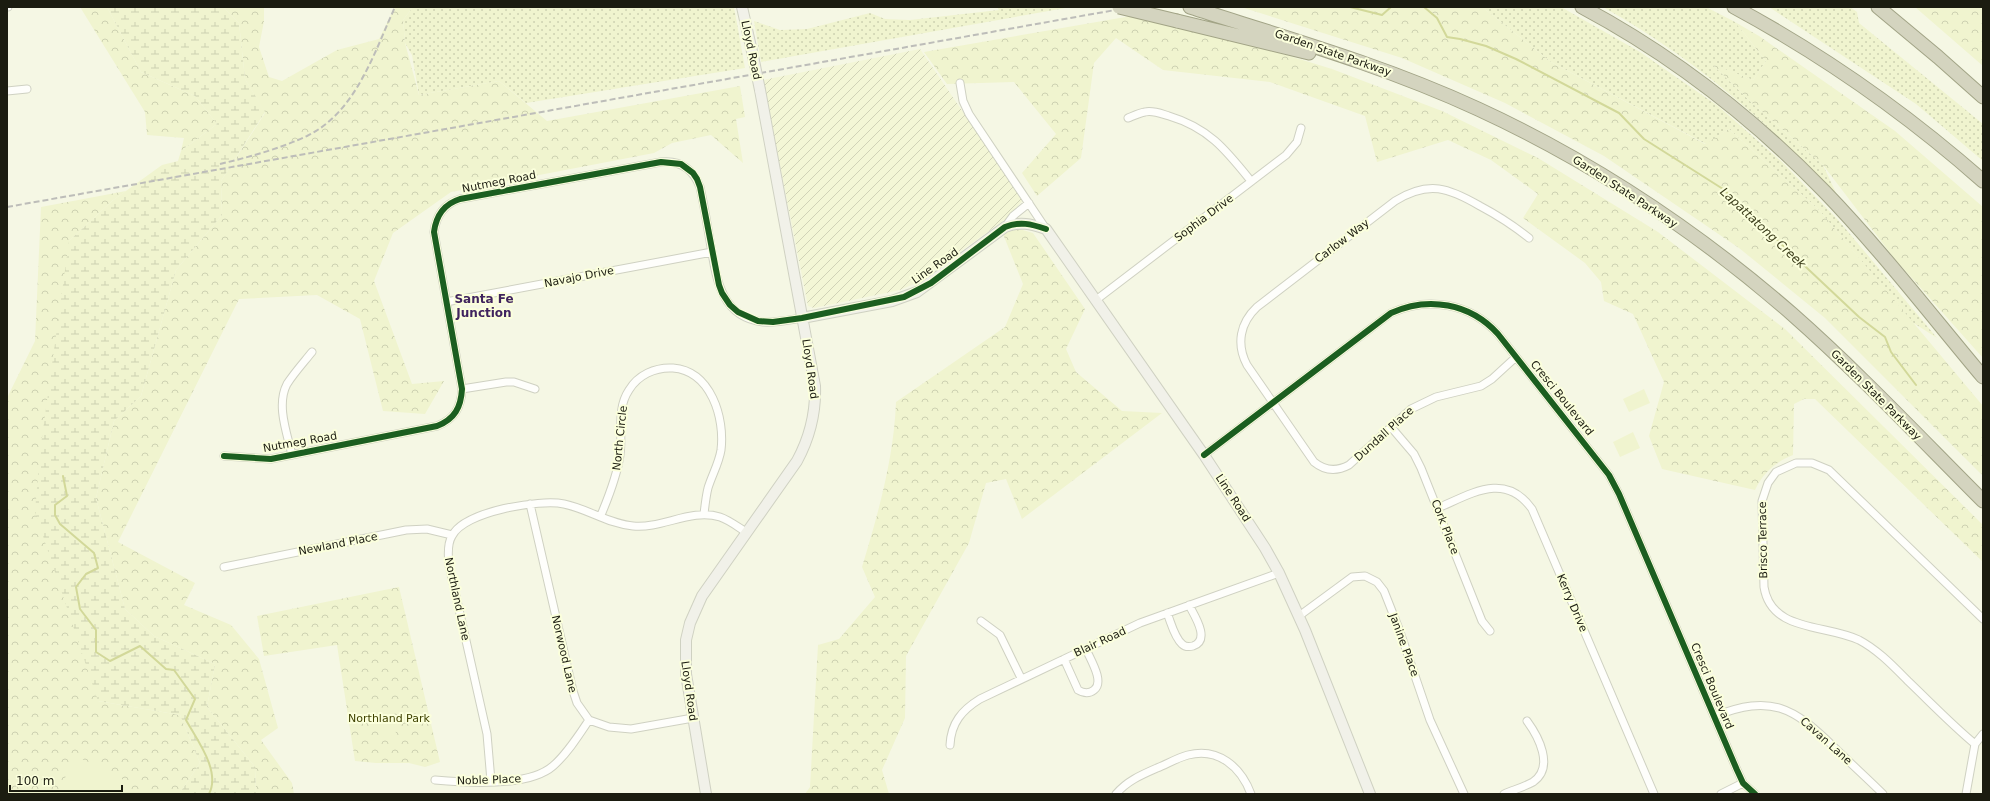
<svg xmlns="http://www.w3.org/2000/svg" width="1990" height="801" viewBox="0 0 1990 801" font-family="'DejaVu Sans',sans-serif">
  <style>
    .industrial { fill: url(#industrial-furrows) }
    .grass { fill: url(#grass-dots) }
    .forest { fill: url(#forest-crowns) }
    .wetland { fill: url(#wetland-marsh) }
    .garden { fill: #f0f4cf }
    .lines { fill: none; stroke-linecap: round; stroke-linejoin: round }
    .stream { stroke: #d2d899; stroke-width: 2 }
    .street-casing { stroke: #cfd1c2; stroke-width: 9 }
    .secondary-casing { stroke: #cfd1c2; stroke-width: 12 }
    .highway-casing { stroke: #a2a486; stroke-width: 15 }
    .street { stroke: #fefefb; stroke-width: 7 }
    .secondary { stroke: #f1f1e9; stroke-width: 10 }
    .highway { stroke: #d4d4bf; stroke-width: 13 }
    .rail { stroke: #bdbdb9; stroke-width: 2; stroke-dasharray: 6 3; stroke-linecap: butt }
    .secondary-bridge-casing { stroke: #cfd1c2; stroke-width: 12; stroke-linecap: butt }
    .highway-bridge-casing { stroke: #a2a486; stroke-width: 15; stroke-linecap: butt }
    .secondary-bridge { stroke: #f1f1e9; stroke-width: 10 }
    .highway-bridge { stroke: #d4d4bf; stroke-width: 13 }
    .cycleway-casing { stroke: #fbffdc; stroke-width: 8 }
    .cycleway { stroke: #1b5e20; stroke-width: 6 }
    .labels { text-anchor: middle; dominant-baseline: central; stroke-width: 4; stroke-linejoin: round; paint-order: stroke }
    .street-label { font-size: 11px; fill: #1b1c10; stroke: #fbffdc }
    .park-label { font-size: 11px; fill: #3f4200; stroke: #fbffdc }
    .water-label { font-size: 12px; font-style: italic; fill: #393b18; stroke: #fbffdc }
    .neighbourhood-label { font-size: 12px; font-weight: bold; fill: #40245e; stroke: #fbffdc }
  </style>
  <defs>
    <pattern id="industrial-furrows" width="10" height="10" patternUnits="userSpaceOnUse"><rect width="10" height="10" fill="#f3f6d6"/><path d="M-1 1l2-2M0 10L10 0M9 11l2-2" fill="none" stroke="#d0d2b7"/></pattern>
    <pattern id="grass-dots" width="8" height="8" patternUnits="userSpaceOnUse"><rect width="8" height="8" fill="#f0f4cf"/><path d="M2 2h.1M6 6h.1" fill="none" stroke="#cdd1b1" stroke-width="1.8" stroke-linecap="round"/></pattern>
    <pattern id="forest-crowns" width="20" height="18" patternUnits="userSpaceOnUse"><rect width="20" height="18" fill="#f0f4cf"/><path d="M2 6a3 3 0 1 1 6 0M12 15a3 3 0 1 1 6 0" fill="none" stroke="#cdd1b1"/></pattern>
    <pattern id="wetland-marsh" width="20" height="14" patternUnits="userSpaceOnUse"><rect width="20" height="14" fill="#f0f4cf"/><path d="M1 5h8M5 5V1M11 12h8M15 12V8" fill="none" stroke="#cdd1b1"/></pattern>
  </defs>
  <rect width="100%" height="100%" fill="#f5f7e4"/>
  <path class="industrial" d="M920,49l103,151 -16,18 -91,65 -16,7 -86,18 -6,-2 -45,-226z"/>
  <path class="grass" d="M413,7h321l11,61 -219,35 -27,-22 -80,14 -7,-40 -7,-12 -2,-23z
    M997,7h74l-310,55 -7,-41 26,9 27,-1 63,-16 15,6 25,1 89,-10z
    M1482,7h79l79,45 78,54 63,55 58,60 98,117 -25,-16 -93,-112 -90,-81 -23,15 -155,-82z
    M1603,7h103l29,15 31,39 -13,19 -40,-15 39,38 71,62 13,28c-30,-29 -59,-59 -91,-86 -44,-38 -92,-72 -142,-100z
    M1769,7h81l7,5 2,11 124,101v37l-67,-57z"/>
  <path class="forest" d="M80,7h27l34,65 54,24 22,28 -36,27 3,-13 -37,-3 -2,-23z
    M223,7h41v14l-5,26 10,30 13,4 55,-31 42,-11 16,-32h18l-10,13 2,23 14,52 80,-14 48,40 193,-35 5,31 -9,2 7,44 -32,-28 -39,8 -18,10 -203,39 -58,41 -19,48 38,103 32,-3 -19,33 -42,-3 -23,-92 -43,-24 -78,4 -121,243 77,41 -11,22 47,20 28,34 19,69 -17,12 31,43 2,11h-38l-1,-27 -48,-60 8,-43 -61,-28 -29,-27 -29,-111 18,-77 27,-25 35,-126 46,-55 -1,-34 44,-68 -20,-34 -6,-56z
    M1241,7h241l69,55 154,82 24,-15 90,81 164,196v70l-158,-158 -86,-70 -135,-92 -99,-53 -103,-45z
    M1915,7h68v59z
    M1137,15l36,5 159,49 110,42 96,47 120,74 127,97 198,196v37l-168,-163h-11l-10,5 -1,51c-18,7 -30,18 -38,35l-93,-21 -13,-33 15,-54 -31,-68 -29,-13 -3,-19 -16,-19 -62,-45 15,-24 -47,-34 -43,-20 -71,22 -12,-46 -95,-34 -107,-12 -47,-32 -22,25 -13,95 -44,38 -15,-23 34,-39 -42,-52 -67,2 -23,-32z
    M1735,22l24,14 136,95 88,76v151l-89,-100 -71,-93 -71,-62 -40,-39 41,16 13,-19z
    M126,191l-14,10 -43,40 29,460 82,14 20,48 -21,31h-172v-396l28,-57 6,-134z
    M1016,228l17,5 52,76 -19,40 10,23 46,39 40,2 -140,106 -16,-40 -20,4 -17,60 -63,113 -1,62 -23,52 7,24h-84l5,-7 8,-142 21,-6 36,-42 -13,-30c16,-53 32,-109 34,-165l109,-75 18,-43 -20,-50z
    M399,587l41,175 -15,5 -16,-4h-33l-21,-2 -18,-116 -73,11 -7,-40z"/>
  <path class="wetland" d="M107,7h116l16,16 6,56 20,33 -44,69 1,34 -46,55 -35,126 -27,25 -18,77 29,111 29,27 61,28 -8,43 48,60 1,27h-77l21,-31 -20,-48 -82,-14 -63,-189 5,-60 29,-211 43,-40 50,-36 16,-4 3,-10 36,-27 -22,-28 -54,-24z"/>
  <path class="garden" d="M1644,389l6,14 -21,9 -6,-13z
    M1633,432l7,16 -20,9 -7,-15z
    M394,707l2,28 -17,2 -2,-29z
    M76,756l56,28 -5,10h-70z"/>
  <g class="lines">
    <path class="stream" d="M1350,7l32,8 9,-8
      M1424,7l13,11 10,19 13,2 26,7 30,13 103,54 25,26 79,50 136,128 26,20 6,15 25,33
      M63,476l4,20 -12,9v10l5,9 34,29 4,15 -12,6 -10,13 4,22 16,21v22l14,9 30,-15 26,23 8,1 21,29 -9,21c11,20 35,51 23,74"/>
    <defs>
      <path id="street" d="M7,7h1
        M960,83l3,18 6,13 77,115
        M7,91l20,-2
        M1128,118c5,-2 11,-5 17,-6 8,-2 17,2 24,4 40,12 57,34 82,65
        M1005,227l8,-11 16,-13
        M1096,300l190,-145 11,-13 4,-14
        M446,302l266,-50
        M1516,357l-24,22 -11,7 -45,11 -25,12 -62,56c-13,7 -24,6 -35,-3l-67,-97c-11,-21 -7,-42 10,-58l138,-106c34,-21 54,-13 85,5 17,9 34,20 49,32
        M462,389l44,-7h8l21,7
        M1391,427l23,27 7,14 61,153 8,10
        M292,455c-5,-22 -16,-50 -5,-71 7,-11 17,-22 25,-32
        M1204,455l187,-142c37,-17 79,-10 107,21l111,141 10,19 118,276 6,13 12,11
        M224,456l47,3 166,-33c18,-7 24,-19 25,-37l-28,-157c2,-16 10,-28 26,-33l201,-37c19,-2 32,7 39,25 4,18 7,36 10,54 6,34 9,76 53,81 13,1 26,-2 39,-4
        M530,504l43,187 4,12 12,17 20,7 22,2 62,-11
        M1438,508c33,-14 67,-37 94,1l122,285
        M601,515c8,-19 16,-39 19,-60 3,-21 -4,-46 9,-65 9,-15 26,-23 44,-22 38,3 52,50 48,82 -2,13 -9,25 -13,38 -2,8 -3,17 -4,26
        M224,567l182,-37 21,-1 25,6
        M1167,613c4,9 7,24 15,31 3,3 7,3 11,2 18,-6 1,-31 -4,-41
        M1299,616l53,-39 13,-1 12,6 7,9 15,38 31,91 34,74
        M981,621l19,14 21,43
        M1064,659l14,31c5,3 11,4 16,0 11,-8 -4,-31 -8,-41
        M1715,716c56,-22 78,-9 119,31 16,16 33,31 49,47
        M1975,744c-24,-20 -45,-42 -67,-63 -15,-15 -30,-31 -49,-41 -34,-16 -88,-8 -95,-53l-2,-86 6,-18 8,-11 20,-9h16l17,7 154,149
        M950,745c1,-22 12,-35 30,-46l160,-76 139,-50
        M435,780c31,3 94,7 118,-14 14,-12 26,-31 36,-46
        M491,781l-4,-47 -38,-169c-1,-9 -2,-21 3,-29 12,-25 88,-37 112,-32 24,5 45,20 69,22 29,3 58,-18 87,-9 9,3 18,10 26,15
        M1116,794c11,-13 25,-19 41,-26 10,-4 20,-10 31,-13 30,-8 53,12 63,39
        M1504,794c9,-4 20,-7 29,-12 22,-15 5,-46 -6,-61
        M1721,794l22,-11
        M1966,794l9,-50 8,-10"/>
      <path id="secondary" d="M742,7l11,49
        M802,318l90,-17 25,-9 88,-65c15,-6 26,-3 41,2l158,226 61,93 14,25 26,57 65,164
        M706,794l-20,-120v-34l4,-17 12,-27 95,-135c13,-24 19,-47 18,-75l-55,-296"/>
      <path id="highway" d="M1190,7c97,31 195,59 288,102 113,52 220,123 314,205 67,59 128,124 191,187
        M1582,7c90,48 172,112 242,184 57,59 107,124 159,186
        M1734,7c89,48 173,107 249,174
        M1878,7l60,50 45,40
        M1177,21l132,32"/>
    </defs>
    <use href="#street" class="street-casing"/>
    <use href="#secondary" class="secondary-casing"/>
    <use href="#highway" class="highway-casing"/>
    <use href="#street" class="street"/>
    <use href="#secondary" class="secondary"/>
    <use href="#highway" class="highway"/>
    <path class="rail" d="M220,164c29,-7 59,-15 87,-28 49,-24 67,-83 88,-129
      M7,207l1125,-200"/>
    <defs>
      <path id="secondary-bridge" d="M753,56l7,34"/>
      <path id="highway-bridge" d="M1119,7l58,14"/>
    </defs>
    <use href="#secondary-bridge" class="secondary-bridge-casing"/>
    <use href="#highway-bridge" class="highway-bridge-casing"/>
    <use href="#secondary-bridge" class="secondary-bridge"/>
    <use href="#highway-bridge" class="highway-bridge"/>
    <defs>
      <path id="cycleway" d="M1204,455l187,-142c37,-17 79,-10 107,21l111,141 10,19 118,276 6,13 12,11
        M224,456l47,3 166,-33c18,-7 24,-19 25,-37l-28,-157c2,-16 10,-28 26,-33l201,-37 20,2 12,9 4,6 3,8 19,98 3,8 8,12 8,7 20,9 15,1 29,-4 102,-21 27,-14 74,-56c15,-6 26,-3 41,2"/>
    </defs>
    <use href="#cycleway" class="cycleway-casing"/>
    <use href="#cycleway" class="cycleway"/>
  </g>
  <g class="labels">
    <g class="street-label">
      <text transform="translate(751 50) rotate(78)">Lloyd Road</text>
      <text transform="translate(1333 53) rotate(19)">Garden State Parkway</text>
      <text transform="translate(499 182) rotate(-11)">Nutmeg Road</text>
      <text transform="translate(1625 192) rotate(33)">Garden State Parkway</text>
      <text transform="translate(1204 218) rotate(-37)">Sophia Drive</text>
      <text transform="translate(1342 241) rotate(-37)">Carlow Way</text>
      <text transform="translate(935 266) rotate(-35)">Line Road</text>
      <text transform="translate(579 277) rotate(-11)">Navajo Drive</text>
      <text transform="translate(810 369) rotate(82)">Lloyd Road</text>
      <text transform="translate(1876 395) rotate(45)">Garden State Parkway</text>
      <text transform="translate(1562 398) rotate(51)">Cresci Boulevard</text>
      <text transform="translate(1384 434) rotate(-42)">Dundall Place</text>
      <text transform="translate(620 438) rotate(-84)">North Circle</text>
      <text transform="translate(300 442) rotate(-10)">Nutmeg Road</text>
      <text transform="translate(1233 498) rotate(57)">Line Road</text>
      <text transform="translate(1445 527) rotate(69)">Cork Place</text>
      <text transform="translate(1763 540) rotate(-91)">Brisco Terrace</text>
      <text transform="translate(338 544) rotate(-11)">Newland Place</text>
      <text transform="translate(457 599) rotate(78)">Northland Lane</text>
      <text transform="translate(1572 603) rotate(67)">Kerry Drive</text>
      <text transform="translate(1100 642) rotate(-25)">Blair Road</text>
      <text transform="translate(1404 645) rotate(70)">Janine Place</text>
      <text transform="translate(564 654) rotate(77)">Norwood Lane</text>
      <text transform="translate(1712 686) rotate(67)">Cresci Boulevard</text>
      <text transform="translate(689 691) rotate(82)">Lloyd Road</text>
      <text transform="translate(1826 741) rotate(42)">Cavan Lane</text>
      <text transform="translate(489 780) rotate(-2)">Noble Place</text>
    </g>
    <g class="park-label">
      <text x="389" y="718">Northland Park</text>
    </g>
    <g class="water-label">
      <text transform="translate(1763 228) rotate(43)">Lapattatong Creek</text>
    </g>
    <g class="neighbourhood-label">
      <text x="484" y="299">Santa Fe<tspan x="484" dy="14">Junction</tspan></text>
    </g>
  </g>
  <rect width="1990" height="801" fill="none" stroke="#1b1c10" stroke-width="16"/>
  <path d="M10 785v6h112v-6" fill="none" stroke="#1b1c10" stroke-width="2"/>
  <text x="16" y="785" font-size="12" fill="#1b1c10" stroke="#fbffdc" stroke-width="3" paint-order="stroke">100 m</text>
</svg>
